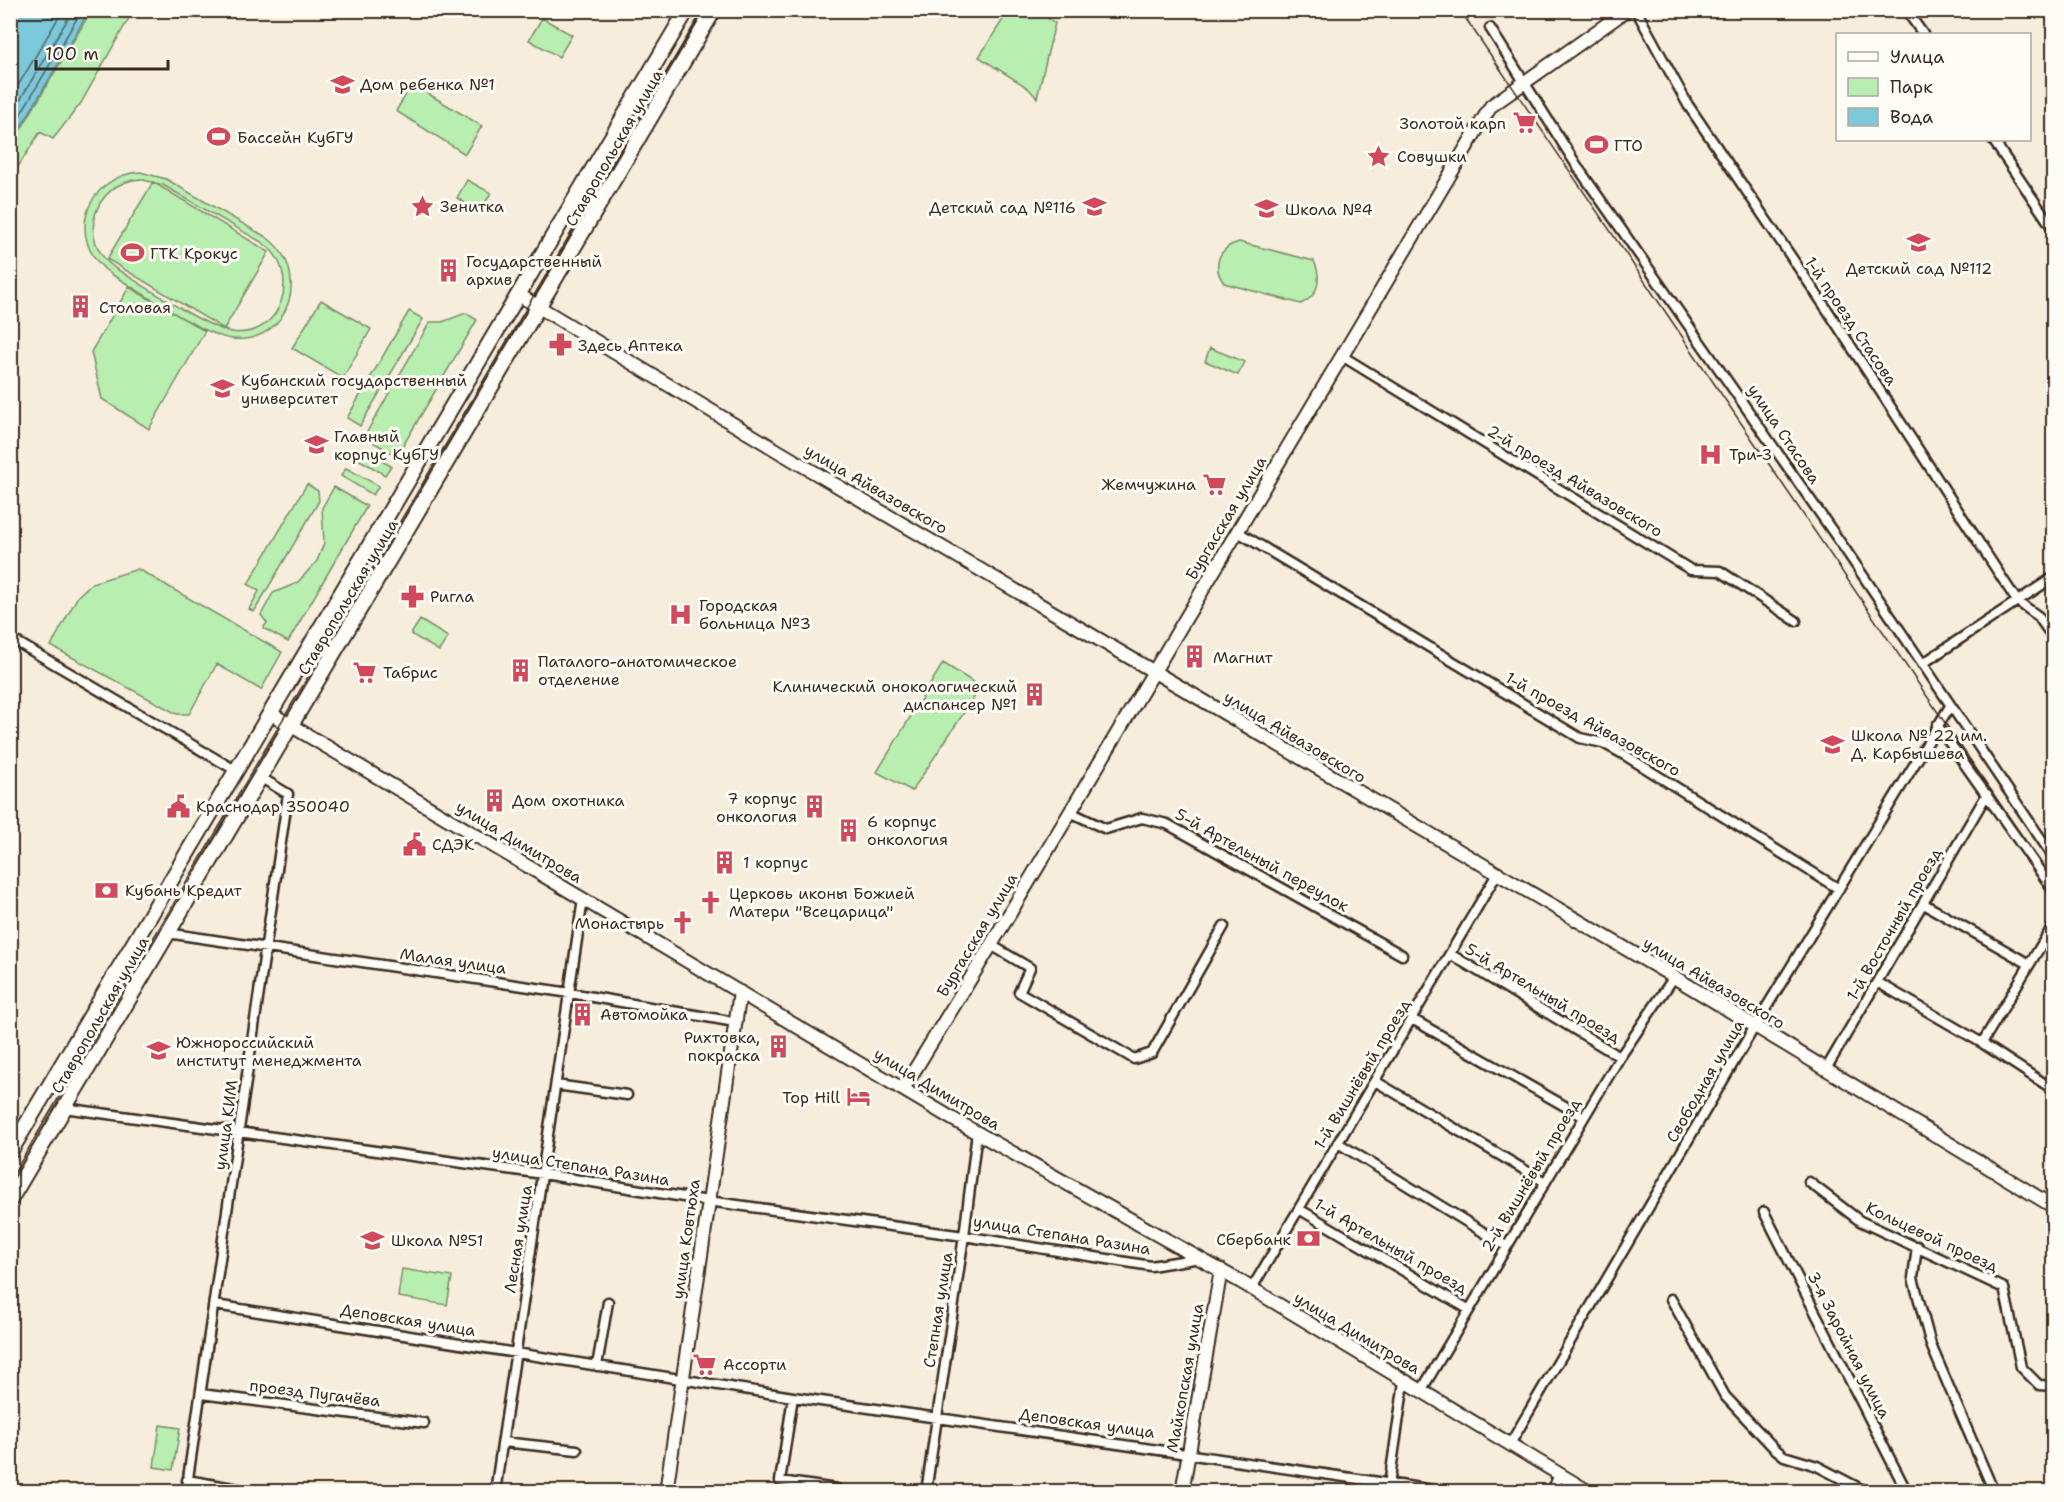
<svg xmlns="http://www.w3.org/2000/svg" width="2064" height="1502" viewBox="0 0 2064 1502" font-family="'Shantell Sans',sans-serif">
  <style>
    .green { fill: #b8eeb0; stroke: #7a8c67; stroke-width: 1.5; fill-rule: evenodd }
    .water { fill: #7dc9dc; stroke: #638990; stroke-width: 1.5 }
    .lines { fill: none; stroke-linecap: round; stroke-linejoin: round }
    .shore { stroke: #556a6a; stroke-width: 1.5 }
    .street-casing { stroke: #3b2a1e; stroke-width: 13 }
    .secondary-casing { stroke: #3b2a1e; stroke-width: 16 }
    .primary-casing { stroke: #3b2a1e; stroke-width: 18 }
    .street { stroke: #fdfcf7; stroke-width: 8 }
    .secondary { stroke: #fdfcf7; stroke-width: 12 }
    .primary { stroke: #fdfcf7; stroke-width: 14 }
    .tram { stroke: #3b2a1e; stroke-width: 1.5 }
    .labels { text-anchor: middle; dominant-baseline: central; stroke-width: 6; stroke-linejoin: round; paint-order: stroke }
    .poi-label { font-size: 16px; fill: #3b2a1e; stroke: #fdfcf7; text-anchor: start }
    .street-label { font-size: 16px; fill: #3b2a1e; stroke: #fdfcf7 }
  </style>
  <rect width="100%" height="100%" fill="#f7eddc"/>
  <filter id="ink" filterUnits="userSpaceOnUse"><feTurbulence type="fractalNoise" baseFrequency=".0167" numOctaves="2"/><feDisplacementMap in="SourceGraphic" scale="12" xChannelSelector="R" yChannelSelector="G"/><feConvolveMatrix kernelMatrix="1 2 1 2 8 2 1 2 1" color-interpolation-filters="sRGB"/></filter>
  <g filter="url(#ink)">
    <path class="green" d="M1009,10l28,1 18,12 -18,75 -9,-10 -49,-31z
      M91,11h42l-52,92 -28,36 -13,-7 -29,46v-32z
      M542,18l30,17 -13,22 -30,-17z
      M412,84l70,42 -17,28 -69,-43z
      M140,172l26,7 100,58c47,33 24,108 -34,102 -27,-3 -94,-49 -121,-65 -47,-33 -26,-98 29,-102zM140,179l23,6 100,58c40,29 19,96 -31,89 -26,-4 -92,-49 -117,-64 -39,-28 -22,-85 25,-89z
      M467,180l24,13 -11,19 -23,-14z
      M153,182l116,70 -45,77 -117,-70z
      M1239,242l75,19c8,17 5,35 -13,43l-77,-21c-13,-17 -5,-36 15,-41z
      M129,287l76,44 -56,98 -47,-30 -11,-47z
      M321,300l50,29 -28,49 -51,-30z
      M409,311l14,8 -63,107 -13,-8z
      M466,313l11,7 -80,136 -33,-19 66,-115h12z
      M1210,348l35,14 -7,13 -33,-14z
      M358,448l33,18 -6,9 -32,-19z
      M346,468l33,18 -6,9 -32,-19z
      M307,484l11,7 1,10 -65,111 -5,-3 10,-18 -11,-7z
      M334,487l33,19 -79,136 -25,-14 4,-5 -6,-8 12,-22 24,-10 20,-22 7,-18 -2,-35z
      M138,569l144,83 -21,38 -44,-26 -28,50h-12l-126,-68 27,-50 14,-13z
      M420,620l28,17 -9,14 -28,-17z
      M943,663l38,24 -69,104 -35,-19z
      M402,1269l50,8 -5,28 -49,-8z
      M160,1425l20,3 -7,42 -19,-3z"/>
    <path class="water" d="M11,10l78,1 -78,133 -1,-133z"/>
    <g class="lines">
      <path class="shore" d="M10,99l53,-89
        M10,117l63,-107
        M10,132l72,-122"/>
      <defs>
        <path id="street" d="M1636,10l52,95 140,206 189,290 21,15 16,23
          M1906,10l17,24
          M1490,28l89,141 268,383 207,306
          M1993,140l61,90
          M1342,356l349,214 29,1 76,50
          M1238,532l342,206 23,5 20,11 216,135
          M10,638l225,132
          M1922,664l132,-87
          M1937,725l117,166
          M1070,812l36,17 36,-11 25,6 235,131
          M1924,904l105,60
          M167,933l403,60 165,29
          M991,945l39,23 -11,24 115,67 18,-6 72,-127
          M1450,954l170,103
          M1877,982l105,61 72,47
          M1412,1019l172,98
          M1982,1043l72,-119
          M1826,1069l161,-275
          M1375,1081l170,101
          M556,1085l71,10
          M64,1108l479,66 165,27 256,35 187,30 49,-8
          M1338,1143l168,103
          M1809,1182l51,39 144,67 17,79 18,18 15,1
          M1299,1209l169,100
          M1764,1212l143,280
          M1917,1246l-4,32 18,67 63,147
          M1252,1288l245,-414
          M1671,1299l54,97 49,52 10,8 33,10 50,26
          M215,1305l578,92 655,95
          M597,1366l11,-64
          M1421,1391l199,-334 54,-80
          M201,1394l223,29
          M793,1397l-13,84 57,8
          M503,1442l74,8
          M1510,1444l245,-418 195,-320
          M187,1480l69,12
          M186,1492l102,-698 -28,-17
          M495,1492l88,-593
          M926,1492l38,-256 13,-104
          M1388,1492l16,-110
          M1550,1492l10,-18"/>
        <path id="secondary" d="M519,295l259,156 896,526 380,230
          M270,713l681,405 290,164 348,210
          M903,1089l88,-144 500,-839 136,-96
          M666,1492l74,-500
          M1182,1492l39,-222"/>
        <path id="primary" d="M10,1152l677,-1142
          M10,1200l704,-1190"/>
      </defs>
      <use href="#street" class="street-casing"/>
      <use href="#secondary" class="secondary-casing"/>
      <use href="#primary" class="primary-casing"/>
      <use href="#street" class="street"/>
      <use href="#secondary" class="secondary"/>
      <use href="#primary" class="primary"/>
      <path class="tram" d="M1460,10l594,873
        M10,1180l693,-1170"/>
    </g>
  </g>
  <defs>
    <symbol id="school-bare" viewBox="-9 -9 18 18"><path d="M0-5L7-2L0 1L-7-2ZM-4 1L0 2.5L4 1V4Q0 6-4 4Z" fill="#d1495b" stroke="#fdfcf7" stroke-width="2.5" paint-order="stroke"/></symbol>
    <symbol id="supermarket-bare" viewBox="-9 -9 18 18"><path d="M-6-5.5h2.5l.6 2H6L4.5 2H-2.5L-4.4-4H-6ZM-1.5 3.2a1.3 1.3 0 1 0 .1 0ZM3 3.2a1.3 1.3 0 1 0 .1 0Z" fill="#d1495b" stroke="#fdfcf7" stroke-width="2.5" paint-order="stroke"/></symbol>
    <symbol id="stadium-bare" viewBox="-9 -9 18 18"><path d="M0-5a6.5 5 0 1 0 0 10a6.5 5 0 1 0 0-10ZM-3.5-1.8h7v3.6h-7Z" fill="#d1495b" stroke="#fdfcf7" stroke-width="2.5" paint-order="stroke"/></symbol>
    <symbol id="sight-bare" viewBox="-9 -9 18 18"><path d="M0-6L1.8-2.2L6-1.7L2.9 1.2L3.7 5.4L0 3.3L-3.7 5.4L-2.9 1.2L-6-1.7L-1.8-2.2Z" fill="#d1495b" stroke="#fdfcf7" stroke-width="2.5" paint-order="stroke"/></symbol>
    <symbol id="building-bare" viewBox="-9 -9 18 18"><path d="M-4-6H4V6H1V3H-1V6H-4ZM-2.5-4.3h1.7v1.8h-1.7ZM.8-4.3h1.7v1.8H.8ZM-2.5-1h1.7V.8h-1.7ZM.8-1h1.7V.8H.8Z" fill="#d1495b" stroke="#fdfcf7" stroke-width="2.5" paint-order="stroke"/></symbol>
    <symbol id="pharmacy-bare" viewBox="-9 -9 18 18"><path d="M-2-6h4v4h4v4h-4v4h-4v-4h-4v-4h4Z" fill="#d1495b" stroke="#fdfcf7" stroke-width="2.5" paint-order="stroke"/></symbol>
    <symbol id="university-bare" viewBox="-9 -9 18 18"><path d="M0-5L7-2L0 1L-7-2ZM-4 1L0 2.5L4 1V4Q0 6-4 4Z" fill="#d1495b" stroke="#fdfcf7" stroke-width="2.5" paint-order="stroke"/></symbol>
    <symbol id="hospital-bare" viewBox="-9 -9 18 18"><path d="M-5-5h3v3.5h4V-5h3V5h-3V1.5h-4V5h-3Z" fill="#d1495b" stroke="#fdfcf7" stroke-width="2.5" paint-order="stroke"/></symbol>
    <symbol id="civic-bare" viewBox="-9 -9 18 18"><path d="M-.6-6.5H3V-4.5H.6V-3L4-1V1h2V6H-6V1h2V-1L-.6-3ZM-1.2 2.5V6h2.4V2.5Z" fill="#d1495b" stroke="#fdfcf7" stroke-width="2.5" paint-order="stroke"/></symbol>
    <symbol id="bank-bare" viewBox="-9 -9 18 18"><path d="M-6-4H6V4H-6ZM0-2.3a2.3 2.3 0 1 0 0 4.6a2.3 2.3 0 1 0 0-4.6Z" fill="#d1495b" stroke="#fdfcf7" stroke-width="2.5" paint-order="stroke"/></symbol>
    <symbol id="church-bare" viewBox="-9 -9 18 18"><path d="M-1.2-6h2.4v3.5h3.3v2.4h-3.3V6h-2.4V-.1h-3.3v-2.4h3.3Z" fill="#d1495b" stroke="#fdfcf7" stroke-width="2.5" paint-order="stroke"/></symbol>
    <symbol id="hotel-bare" viewBox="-9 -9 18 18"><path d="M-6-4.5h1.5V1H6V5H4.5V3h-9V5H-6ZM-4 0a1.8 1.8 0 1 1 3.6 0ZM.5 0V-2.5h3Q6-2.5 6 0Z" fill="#d1495b" stroke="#fdfcf7" stroke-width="2.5" paint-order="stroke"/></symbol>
  </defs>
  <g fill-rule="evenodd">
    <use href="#school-bare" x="326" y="68" width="33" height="33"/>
    <use href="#supermarket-bare" x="1508" y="106" width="33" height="33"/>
    <use href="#stadium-bare" x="202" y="120" width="33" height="33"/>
    <use href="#stadium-bare" x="1580" y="128" width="33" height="33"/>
    <use href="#sight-bare" x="1362" y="140" width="33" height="33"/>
    <use href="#sight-bare" x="406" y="190" width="33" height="33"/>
    <use href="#school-bare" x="1078" y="190" width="33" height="33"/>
    <use href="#school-bare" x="1250" y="192" width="33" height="33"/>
    <use href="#school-bare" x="1902" y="226" width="33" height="33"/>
    <use href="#stadium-bare" x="116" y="236" width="33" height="33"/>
    <use href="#building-bare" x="432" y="254" width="33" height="33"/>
    <use href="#building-bare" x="64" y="290" width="33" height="33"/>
    <use href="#pharmacy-bare" x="544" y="328" width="33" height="33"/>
    <use href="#university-bare" x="206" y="372" width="33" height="33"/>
    <use href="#university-bare" x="300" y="428" width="33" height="33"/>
    <use href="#hospital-bare" x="1694" y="438" width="33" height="33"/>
    <use href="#supermarket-bare" x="1198" y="468" width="33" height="33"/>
    <use href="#pharmacy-bare" x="396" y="580" width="33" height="33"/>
    <use href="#hospital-bare" x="664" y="598" width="33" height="33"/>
    <use href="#building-bare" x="1178" y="640" width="33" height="33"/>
    <use href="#building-bare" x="504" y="654" width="33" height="33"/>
    <use href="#supermarket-bare" x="348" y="656" width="33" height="33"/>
    <use href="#building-bare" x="1018" y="678" width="33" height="33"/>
    <use href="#school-bare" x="1816" y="728" width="33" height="33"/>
    <use href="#building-bare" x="478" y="784" width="33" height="33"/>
    <use href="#civic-bare" x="162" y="790" width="33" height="33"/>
    <use href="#building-bare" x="798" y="790" width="33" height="33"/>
    <use href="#building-bare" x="832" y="814" width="33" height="33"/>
    <use href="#civic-bare" x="398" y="828" width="33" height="33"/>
    <use href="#building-bare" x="708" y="846" width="33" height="33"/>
    <use href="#bank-bare" x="90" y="874" width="33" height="33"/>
    <use href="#church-bare" x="694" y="886" width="33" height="33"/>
    <use href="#church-bare" x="666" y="906" width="33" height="33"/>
    <use href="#building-bare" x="566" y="998" width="33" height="33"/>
    <use href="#building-bare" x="762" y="1030" width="33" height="33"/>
    <use href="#university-bare" x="142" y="1034" width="33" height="33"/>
    <use href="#hotel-bare" x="842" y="1080" width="33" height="33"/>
    <use href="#bank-bare" x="1292" y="1222" width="33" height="33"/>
    <use href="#school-bare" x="356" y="1224" width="33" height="33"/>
    <use href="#supermarket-bare" x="688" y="1348" width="33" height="33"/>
  </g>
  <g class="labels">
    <g class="poi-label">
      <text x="360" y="84">Дом ребенка №1</text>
      <text x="1506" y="123" text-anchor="end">Золотой карп</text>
      <text x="237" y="137">Бассейн КубГУ</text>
      <text x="1614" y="145">ГТО</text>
      <text x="1397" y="156">Совушки</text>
      <text x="440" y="206">Зенитка</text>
      <text x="1076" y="207" text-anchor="end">Детский сад №116</text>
      <text x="1285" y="209">Школа №4</text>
      <text x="150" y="253">ГТК Крокус</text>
      <text x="466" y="261">Государственный<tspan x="466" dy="18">архив</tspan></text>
      <text x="1919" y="268" text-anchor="middle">Детский сад №112</text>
      <text x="99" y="307">Столовая</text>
      <text x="578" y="345">Здесь Аптека</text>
      <text x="241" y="380">Кубанский государственный<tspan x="241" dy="18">университет</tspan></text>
      <text x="334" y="436">Главный<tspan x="334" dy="18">корпус КубГУ</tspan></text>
      <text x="1729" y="454">Три-З</text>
      <text x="1196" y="484" text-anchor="end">Жемчужина</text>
      <text x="430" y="596">Ригла</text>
      <text x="699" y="605">Городская<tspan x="699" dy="18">больница №3</tspan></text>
      <text x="1213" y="657">Магнит</text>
      <text x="538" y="661">Паталого-анатомическое<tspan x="538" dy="18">отделение</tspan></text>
      <text x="383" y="672">Табрис</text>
      <text x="1017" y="686" text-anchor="end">Клинический онокологический<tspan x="1017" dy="18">диспансер №1</tspan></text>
      <text x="1851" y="735">Школа № 22 им.<tspan x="1851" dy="18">Д. Карбышева</tspan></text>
      <text x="797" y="798" text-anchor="end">7 корпус<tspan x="797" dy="18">онкология</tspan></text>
      <text x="512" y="800">Дом охотника</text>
      <text x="196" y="806">Краснодар 350040</text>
      <text x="867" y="821">6 корпус<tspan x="867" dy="18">онкология</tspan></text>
      <text x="432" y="844">СДЭК</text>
      <text x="743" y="862">1 корпус</text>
      <text x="125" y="890">Кубань Кредит</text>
      <text x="729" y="893">Церковь иконы Божией<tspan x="729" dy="18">Матери "Всецарица"</tspan></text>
      <text x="664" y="923" text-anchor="end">Монастырь</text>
      <text x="600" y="1014">Автомойка</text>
      <text x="760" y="1037" text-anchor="end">Рихтовка,<tspan x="760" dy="18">покраска</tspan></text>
      <text x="176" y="1042">Южнороссийский<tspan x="176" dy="18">институт менеджмента</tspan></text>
      <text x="840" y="1097" text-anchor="end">Top Hill</text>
      <text x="1291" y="1239" text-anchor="end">Сбербанк</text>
      <text x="391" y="1240">Школа №51</text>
      <text x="723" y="1364">Ассорти</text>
    </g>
    <g class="street-label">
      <text transform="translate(614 148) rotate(-60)">Ставропольская улица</text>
      <text transform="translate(1851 321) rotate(56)">1-й проезд Стасова</text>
      <text transform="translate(1784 434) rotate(56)">улица Стасова</text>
      <text transform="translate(1575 481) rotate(31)">2-й проезд Айвазовского</text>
      <text transform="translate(876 489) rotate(30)">улица Айвазовского</text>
      <text transform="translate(1226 518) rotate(-59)">Бургасская улица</text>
      <text transform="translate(348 597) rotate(-59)">Ставропольская улица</text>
      <text transform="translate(1593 724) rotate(29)">1-й проезд Айвазовского</text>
      <text transform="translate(1295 737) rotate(31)">улица Айвазовского</text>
      <text transform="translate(519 842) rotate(31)">улица Димитрова</text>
      <text transform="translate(1262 860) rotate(29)">5-й Артельный переулок</text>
      <text transform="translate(1894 924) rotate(-60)">1-й Восточный проезд</text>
      <text transform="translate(977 935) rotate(-59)">Бургасская улица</text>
      <text transform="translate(453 961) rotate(8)">Малая улица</text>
      <text transform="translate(1714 983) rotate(31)">улица Айвазовского</text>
      <text transform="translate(1543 993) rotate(31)">5-й Артельный проезд</text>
      <text transform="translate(100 1015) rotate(-60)">Ставропольская улица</text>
      <text transform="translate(1362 1074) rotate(-59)">1-й Вишнёвый проезд</text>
      <text transform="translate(1705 1081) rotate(-60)">Свободная улица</text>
      <text transform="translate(937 1089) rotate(31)">улица Димитрова</text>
      <text transform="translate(226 1125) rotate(-82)">улица КИМ</text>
      <text transform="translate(581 1166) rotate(9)">улица Степана Разина</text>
      <text transform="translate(1531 1175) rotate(-59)">2-й Вишнёвый проезд</text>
      <text transform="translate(1062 1235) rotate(9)">улица Степана Разина</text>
      <text transform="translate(1932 1237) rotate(25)">Кольцевой проезд</text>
      <text transform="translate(518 1239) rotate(-81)">Лесная улица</text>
      <text transform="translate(686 1239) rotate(-82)">улица Ковтюха</text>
      <text transform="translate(1391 1246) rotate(30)">1-й Артельный проезд</text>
      <text transform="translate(938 1310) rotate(-81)">Степная улица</text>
      <text transform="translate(408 1320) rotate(9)">Деповская улица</text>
      <text transform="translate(1357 1333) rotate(31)">улица Димитрова</text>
      <text transform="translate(1849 1345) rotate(63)">3-я Заройная улица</text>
      <text transform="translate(1185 1378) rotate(-80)">Майкопская улица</text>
      <text transform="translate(315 1393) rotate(7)">проезд Пугачёва</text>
      <text transform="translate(1087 1423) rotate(8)">Деповская улица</text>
    </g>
  </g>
  <rect width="2064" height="1502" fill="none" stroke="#fdfcf7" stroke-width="36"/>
  <rect x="18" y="18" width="2028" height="1466" fill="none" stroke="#3b2a1e" stroke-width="2" filter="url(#ink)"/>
  <rect x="1836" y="33" width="195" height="108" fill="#fdfcf7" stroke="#afa8a0" stroke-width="1.5"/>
  <rect x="1848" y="52" width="30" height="9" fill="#fdfcf7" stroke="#afa8a0" stroke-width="1.5"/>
  <text x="1890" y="63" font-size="18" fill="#3b2a1e">Улица</text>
  <rect x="1848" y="78" width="30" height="18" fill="#b8eeb0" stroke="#afa8a0" stroke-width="1.5"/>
  <text x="1890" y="93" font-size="18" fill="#3b2a1e">Парк</text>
  <rect x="1848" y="108" width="30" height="18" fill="#7dc9dc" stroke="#afa8a0" stroke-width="1.5"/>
  <text x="1890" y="123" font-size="18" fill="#3b2a1e">Вода</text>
  <path d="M36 60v9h132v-9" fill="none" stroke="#3b2a1e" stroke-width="3"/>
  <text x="45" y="60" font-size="18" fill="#3b2a1e" stroke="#fdfcf7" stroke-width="4.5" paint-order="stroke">100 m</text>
</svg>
